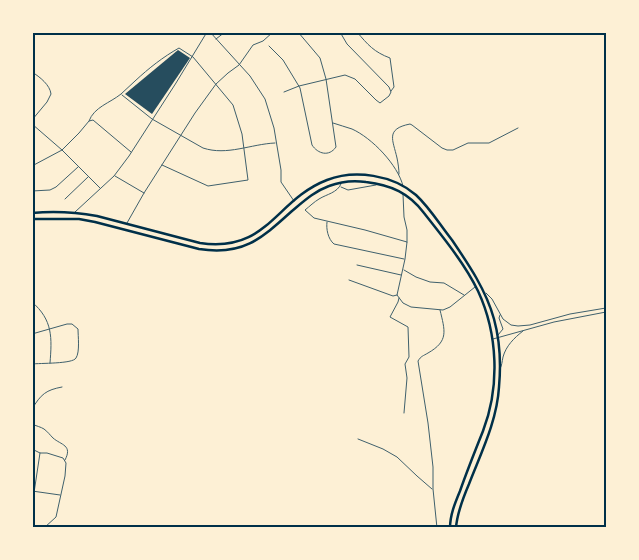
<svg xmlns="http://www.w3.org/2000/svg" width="639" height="560" viewBox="0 0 639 560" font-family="Jost,sans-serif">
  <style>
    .building { fill: #264d5e }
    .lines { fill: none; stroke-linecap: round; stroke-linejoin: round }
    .minor { stroke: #3f606c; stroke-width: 1 }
    .trunk { stroke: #003049; stroke-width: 2.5 }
    .neatline { fill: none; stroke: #003049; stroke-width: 2 }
  </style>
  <rect width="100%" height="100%" fill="#fdf0d5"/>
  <path class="building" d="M178,50l12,8 -38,56 -27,-20z"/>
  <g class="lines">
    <path class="minor" d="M210,32l40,44 15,23 9,29 7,42v12l13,19
      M357,32c11,13 17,20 33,26l4,29 -3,4
      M216,39l9,-7
      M269,46l14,14 17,28 12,57c6,9 17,12 24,2l-10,-68 -6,-21 -22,-26
      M32,72c8,5 18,13 19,22l-4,8 -15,18
      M284,92l15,-6 46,-11 10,4 21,21 4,3 9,-7 2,-4 -2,-5 -42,-43 -7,-12
      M122,95l30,24 51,29c24,8 48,-4 72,-5
      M89,121c5,-14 21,-18 32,-27 5,-4 9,-9 14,-13 14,-13 28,-24 44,-33l14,9 40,48 9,29 6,46 -40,6 -46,-21
      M333,123c6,2 13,4 19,6 20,9 46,36 51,57
      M32,124l30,26 38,38
      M32,166l30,-16 17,-17 10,-12 4,-1 38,32
      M399,174c0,-5 -1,-11 -2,-16 -4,-18 -12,-29 13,-34l2,1 30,23 5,2h6l15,-7h21l29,-15
      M115,176l29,17
      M341,184c-4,9 -14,10 -22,15 -5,3 -9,7 -14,11l9,8 51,12 42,12 -2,17 -8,36 6,8 8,4 32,3 7,-3 25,-20
      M341,187l7,3 28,-5
      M32,191l18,-1 6,-3 22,-20
      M403,194l1,23 3,13v12
      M65,199l23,-22
      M75,212l39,-36 15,-20 47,-73 31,-51
      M327,222c-1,7 1,17 7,22l70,15
      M127,223l17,-30 51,-80 21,-29 12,-11 11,-8 14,-20 10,-4 10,-9
      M357,265l44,10
      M404,270l12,7 14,5 14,1 20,12
      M349,280l44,16 4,-1
      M486,293l6,6 11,20 8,6 7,1 12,-1 40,-11 36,-6
      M399,298l-1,4 -8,15 18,10 1,30 -4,7 2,14 -3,35
      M32,302c21,18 20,36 18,61
      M32,334l35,-10h5l6,5c0,7 2,23 -2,29 -3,6 -36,5 -44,6
      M498,335l5,-6 -4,-11 1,-3
      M493,339l61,-17 52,-10
      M500,369c2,-4 2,-7 3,-12 3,-11 11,-19 20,-26
      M32,409c9,-15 14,-19 30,-22
      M32,424c4,2 9,3 12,5 4,3 6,6 9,9 8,7 20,7 12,22
      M358,439l25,10 14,8 20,19 15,13
      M32,449l8,4h7l16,5 3,5 -1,13 -9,41 -12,11
      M32,491l28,4
      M32,506l8,-53
      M437,528l-4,-39v-22l-5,-44 -10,-62c3,-5 5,-5 10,-8 21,-12 17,-22 12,-43"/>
    <path class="trunk" d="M32,213c22,-2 43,-1 65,3l103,27c68,10 75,-43 127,-63 28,-11 66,-5 89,15 14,13 24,30 36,45 17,25 34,50 42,79 6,22 7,46 5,68 -2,34 -18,66 -30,97 -6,14 -12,29 -13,44
      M32,219h47l16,3 104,27c44,7 62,-10 93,-38 12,-10 23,-20 37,-25 13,-5 24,-6 37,-4 25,3 43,11 58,31 19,24 41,51 54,78 20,43 22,96 5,140 -8,20 -16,40 -23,60 -5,12 -10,24 -10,37"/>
  </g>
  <rect width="639" height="560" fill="none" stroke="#fdf0d5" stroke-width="68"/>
  <rect x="34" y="34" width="571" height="492" class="neatline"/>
</svg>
